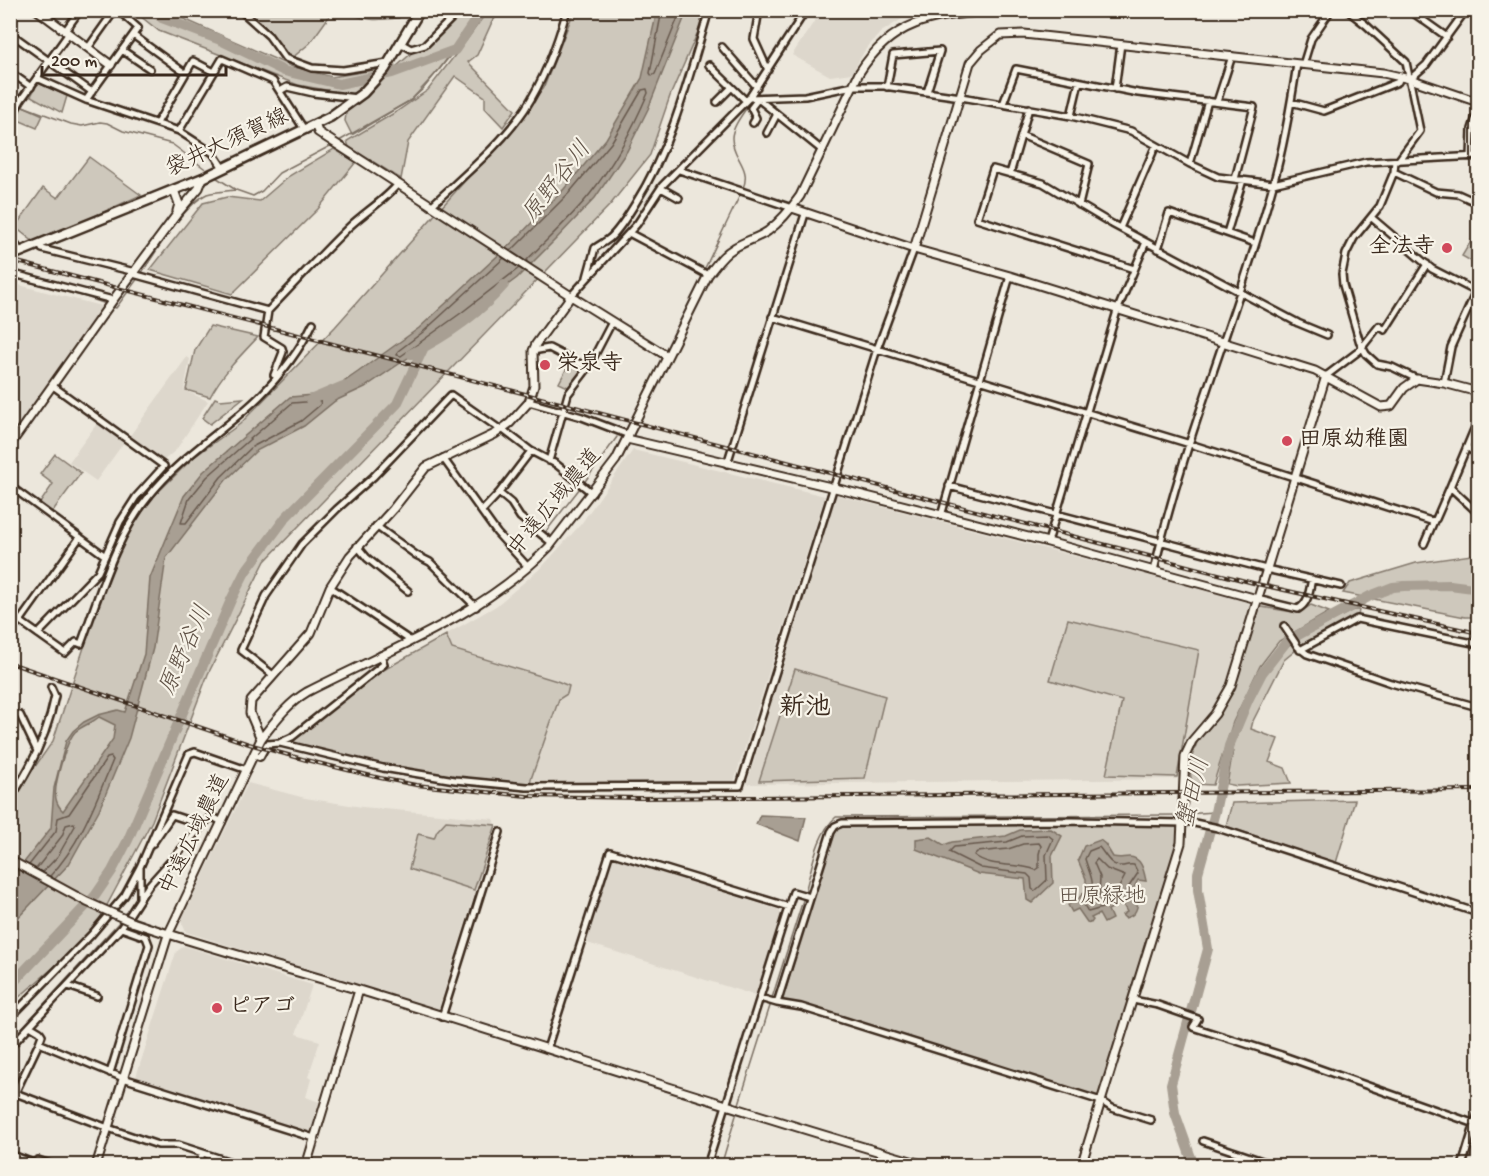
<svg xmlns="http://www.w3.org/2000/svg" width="1489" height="1176" viewBox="0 0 1489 1176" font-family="'Gochi Hand','Klee One',sans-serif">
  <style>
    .built { fill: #ddd7cc }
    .green { fill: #cec8bc; stroke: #84796d; stroke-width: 1.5 }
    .water { fill: #a89f93; stroke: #7c7064; stroke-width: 1.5; fill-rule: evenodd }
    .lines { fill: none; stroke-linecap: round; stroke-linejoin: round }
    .shore { stroke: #67594d; stroke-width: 1.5 }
    .stream { stroke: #7c7064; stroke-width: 1.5 }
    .river { stroke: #a89f93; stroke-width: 10 }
    .street-casing { stroke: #3b2a1e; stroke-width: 10 }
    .secondary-casing { stroke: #3b2a1e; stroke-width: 11 }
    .primary-casing { stroke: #3b2a1e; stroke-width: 13 }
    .street { stroke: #f7f3e8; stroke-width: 5 }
    .secondary { stroke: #f7f3e8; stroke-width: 7 }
    .primary { stroke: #f7f3e8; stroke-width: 8 }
    .rail-casing { stroke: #3b2a1e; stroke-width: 4 }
    .rail { stroke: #f7f3e8; stroke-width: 1.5; stroke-dasharray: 4.5; stroke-linecap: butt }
    .secondary-bridge-casing { stroke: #3b2a1e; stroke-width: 11; stroke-linecap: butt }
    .secondary-bridge { stroke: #f7f3e8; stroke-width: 7 }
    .poi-dot { fill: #d1495b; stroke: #f7f3e8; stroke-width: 2 }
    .labels { text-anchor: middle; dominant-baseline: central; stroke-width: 4.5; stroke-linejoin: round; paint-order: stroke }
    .street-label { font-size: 22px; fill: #3b2a1e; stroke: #f7f3e8 }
    .poi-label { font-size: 22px; font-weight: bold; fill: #3b2a1e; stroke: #f7f3e8; text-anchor: start }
    .park-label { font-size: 22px; fill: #605246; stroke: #f7f3e8 }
    .water-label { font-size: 24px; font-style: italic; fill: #615347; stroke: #f7f3e8 }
    .quarter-label { font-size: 26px; font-weight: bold; fill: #3b2a1e; stroke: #f7f3e8 }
  </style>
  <rect width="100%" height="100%" fill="#ece7dc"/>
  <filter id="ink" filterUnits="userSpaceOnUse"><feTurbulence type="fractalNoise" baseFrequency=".0167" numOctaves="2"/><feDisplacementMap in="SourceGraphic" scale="12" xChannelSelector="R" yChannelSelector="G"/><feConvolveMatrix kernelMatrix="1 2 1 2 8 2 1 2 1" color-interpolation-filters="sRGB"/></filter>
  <g filter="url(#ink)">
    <path class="built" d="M821,11v-1l101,1 -9,1 -32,20 -16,18 -13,23 -22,3 -38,-21z
      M11,283l94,24 -94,129z
      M187,357l3,2 -6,31 24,11 -32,49 -13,11 -34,-24z
      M98,422l27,19 -29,40 -27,-19z
      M633,450l192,46 -91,286 -223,2 -186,-31 -29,-10 100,-80 100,-57 46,-39 39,-43z
      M837,495l409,105 5,7 -26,80 -9,17 -29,34 -7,13 -3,28 -430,5 86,-286z
      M248,783l57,15 57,9 132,12 2,6 -58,186 -252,-79 -5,-11z
      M611,857l168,53 3,7 -25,79 -173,-54z
      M184,946l128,39 -16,49 24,7 -12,36 3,2 -5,18 13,5 -9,31 -175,-53 41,-128z"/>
    <path class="green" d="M488,10l13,1 -9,11 -15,33 -9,7 47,48 -12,17 -18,-19v-11l-30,-21 -47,66 -7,37 -52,-32 -2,-6 49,-29 32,-22 38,-49z
      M134,11h32l127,56 39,10 65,-11 62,-55h22l-42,59 -28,30 -59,35 -7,-14 4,-27 -51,-9 -139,-54z
      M245,11h88l-23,32 -18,15 -6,-4 -17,-22z
      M347,11h54l-2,7c-19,2 -36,4 -52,-7z
      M574,11h133l-37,85 -20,59 -40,50 -345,356 -57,113 -56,147 -61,114 -80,69v-203l42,-60 52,-157 18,-45 30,-42 41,-40 46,-33 95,-97 184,-207 25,-33z
      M38,83l29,13 -5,17 -31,-17z
      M10,100l33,15 -6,13 -26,-11z
      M334,149l22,13 -38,47 -86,85 -82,-24 53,-67 24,-6 33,4 29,-25z
      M89,157l52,38 -106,48 -20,-16 28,-39 15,10z
      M1471,241l7,5v19l-16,-9z
      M210,326l48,11c-18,19 -36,37 -48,60l-24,-7 9,-40z
      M569,364l13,5 -12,19 -11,-5z
      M215,398l5,2 23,-2 -33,26 -8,-6z
      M55,454l26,19 -29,39 -12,-9 13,-19 -13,-10z
      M1478,554v63h-13l-122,-24 7,-10 66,-20z
      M1311,605l18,7 -50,29 -19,25 -27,56 -20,63 -21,-1 -3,-19 12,-34 28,-40 26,-85 44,7z
      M1353,610h6l-1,6 -57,30 -17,14 -31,61 -2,8 27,10 -9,23 16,6 6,15 -54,3 -10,-2 9,-50 29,-60 17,-23 12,-10z
      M1068,619l131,31 -22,127 -71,-2 16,-74 -72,-21z
      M446,635l6,14 105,32 12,5 -2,8 -8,5 -28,80 -1,8 -72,-7 -111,-21 -58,-18 3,-4 88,-65z
      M795,669l90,27 -20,82 -106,3z
      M1355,800l-19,63 -110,-37 6,-23z
      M446,821l50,4 -22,65 -65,-21 9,-35 16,4 3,-7z
      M1184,823l-83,278 -319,-98 49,-171 7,-7z"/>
    <path class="water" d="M657,11h30l-39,98 -21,42 -32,47 -38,40 -40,40 -93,69 -59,40 -30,14 -31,25 -48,25 -30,29 -60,78 -13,90 -24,90 -30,72 -30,54 -58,61v-46l40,-51 3,-40 12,-47 7,-10 11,-9 14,-7 20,-5 7,2 19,-58 6,-76 34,-82 19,-24 87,-75 36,-3 32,-22 61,-44 99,-91 46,-48 42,-50 36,-61zM99,717l16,8 -2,14 -50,72c-3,-3 -6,-7 -7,-12 -3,-13 10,-57 19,-67 7,-6 17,-9 24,-15z
      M760,815l46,2 -6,24 -44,-17z
      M1051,829l11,7 -10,20 1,27 -21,20 -5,-3 -2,-21 -46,-5 -63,-25v-10l15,-2 13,8 8,-3 54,-6 14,-6z
      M1100,840l5,4 8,13c8,2 9,0 16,0 13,0 15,15 17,24l-8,-1 -9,17 4,4 5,1c-1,9 -4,14 -13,16l-3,-3 5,-3 -5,-9 -14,7 4,9 -8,4 -5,-9 -8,4 2,2 -2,3 -4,-1 -9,-13 -6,3 -4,-7 10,-6 8,-9v-11l-8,-19 6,-14z"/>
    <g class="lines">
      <path class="shore" d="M662,10l-12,63 2,3 3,-2 26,-64
        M511,251l58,-58 42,-50 31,-53 5,-1 1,4c-15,35 -33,70 -58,101 -19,24 -43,45 -64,67
        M504,258l-81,74 -25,19 -1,4 4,1 60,-43 58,-45
        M318,401l3,1 -1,3 -19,16 -49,26 -31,30 -35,46h-5l8,-24 18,-22 42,-37 43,-37z
        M1048,835l5,4 -7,16 1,25 -12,11 -3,-2 -1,-11 -4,-4 -46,-6 -32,-16 5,-5 53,-5 15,-6z
        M1039,843l2,3 -2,8v14l-3,2c-18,-8 -45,-1 -62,-15l3,-3 31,-3 15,-5z
        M1099,847c7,8 11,20 24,19 4,-1 7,-2 11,-1l4,8 -16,24 -20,11 -14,4 -5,-9c15,-20 9,-21 2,-44l4,-8z
        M1097,859l10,10 18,7 -8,15 -14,7 -4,-3 1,-18 -6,-14z
        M29,865l27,-34 2,-13 11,-4 38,-56 4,-1 2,3c-17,41 -33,85 -63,116
        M36,869l26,-33 4,-11 8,-2 1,3 -17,30 -15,16"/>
      <path class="stream" d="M755,96l55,-86
        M20,105l51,19 11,2 18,-4 7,1 16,8 49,13 36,27
        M339,141l72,-41 12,-11 32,-39
        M214,176l22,14 17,6 9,-5 17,-18 53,-28
        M743,188c9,-21 -11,-30 -11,-50 0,-12 13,-27 20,-38
        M705,268l36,-75
        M141,274c15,-22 43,-69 66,-80 9,-3 20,-3 29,-4
        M10,277l76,20 20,7
        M110,306l6,2 22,-30
        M583,484l34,-47
        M544,534l36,-46
        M1185,814l30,-2
        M200,823l21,-23
        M145,887l52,-60
        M805,892c7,-23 11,-58 31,-75l345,-2
        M772,998l32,-101
        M10,1041l111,-121
        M738,1107l33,-104
        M721,1166l16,-54"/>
      <path class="river" d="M152,10l10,8 56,21 66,32 55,13 53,-11 63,-23 27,-40
        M411,354c34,-17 68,-40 93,-69
        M310,400l33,-14
        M10,986l85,-90 17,-25 16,-31 103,-240 14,-28 41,-55 111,-113 27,-57
        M1194,1166l-19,-53 -4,-29 37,-135 -10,-59v-17l17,-61 14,-66 19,-46 14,-27 25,-32 83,-45 23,-9 11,-1 46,-1 23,3 5,-1"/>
      <defs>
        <path id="street" d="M240,10l29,26 16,22 27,10 31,2 45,-7
          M759,10l-5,29 14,31
          M1347,10l19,15 40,37 14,69 -22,30
          M1409,10l38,27
          M65,31l15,-21
          M10,33l82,59
          M133,35l52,38
          M402,44l9,5 14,-4 35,-35
          M722,47l35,40
          M88,48l27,-38
          M122,50l28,19
          M709,65l37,36
          M1303,65l8,-26 20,-29
          M10,72l21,15
          M37,78l49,22 93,31 34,22 10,15
          M1410,79l16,-14 40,-55
          M887,87l6,-32 47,-4 -13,41
          M1115,89l6,-45
          M280,91l7,-4 26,6 44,5
          M10,96l11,4
          M749,98l56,-2 48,-10h31l77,11 110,19 60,15 59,33 28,13 55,7 93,-22 112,-6
          M757,98l66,53
          M86,100l52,-72 -20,-18
          M717,102l14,-14
          M1217,102l15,-46
          M1291,102l33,9 74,-29 2,-5
          M1003,104l13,-35 122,24 116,14 -19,72
          M1071,116l8,-34
          M10,120l11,-20 48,-67
          M157,123l36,-62 21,11
          M753,123l3,-5 -5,-10 7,-9
          M179,131l43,-72 51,22 31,48
          M767,133l10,-19
          M1021,135l68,29 -10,41
          M1471,157l1,-28 6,-18
          M1395,161l-1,11 -14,34 -26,32 -8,16 -4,20 1,11 17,58 6,11 11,10 15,3 25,12
          M1190,164l18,-63
          M679,170l113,38
          M1394,172l42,20 22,2 20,9
          M1010,174l19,-66
          M661,188l18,10
          M431,206c33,-31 69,-60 94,-97 20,-31 32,-64 42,-99
          M1372,218l60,51 45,23
          M1120,228l36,-83
          M629,233l79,42
          M1227,233l16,-53
          M40,244l2,5 93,23
          M1158,249l11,-36 86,30
          M1134,269l-157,-50 16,-50 50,14 69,41 186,99 29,12
          M10,273l103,27
          M133,274l135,37c27,-28 53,-57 81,-84 16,-15 36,-27 49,-43
          M587,277l8,-29c4,-3 10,-6 15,-10 10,-9 18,-23 25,-34 37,-58 54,-127 74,-194
          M571,296l66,-72 25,-38 87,-88 57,-88
          M268,311l-4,26 18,11 1,4 -9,23
          M772,317l418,127 241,77 5,-2 14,-32
          M533,351l16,-3 39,20
          M1326,376l33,-25 20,-25 6,4 42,-66
          M1444,383l7,-36 27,-60
          M529,402l53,15 47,18
          M1478,420l-28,67 28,26
          M502,429l29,22 25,13 36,29
          M1467,447l11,8
          M443,458l54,75 31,34
          M549,461l19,-67 20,-26 24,-46
          M727,464l78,-250
          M10,486l94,69
          M949,486l317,83 75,17
          M499,493l12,10 9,14 32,26
          M482,511l17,-18 32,-42
          M941,516l69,-240
          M376,526l40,29 14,7 46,45
          M1048,542l69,-231 29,-69
          M1424,544l10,-23
          M357,546l10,12 41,33
          M1154,571c29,-131 84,-257 119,-386 11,-40 18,-81 24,-121
          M330,587l81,54
          M1257,599l41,10c11,-6 11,-18 14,-30
          M10,614l55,39 11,-11 5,2c19,-51 34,-107 69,-149 31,-39 74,-64 109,-98 21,-21 41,-47 54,-74
          M20,621l60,-84
          M1284,626l14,21 9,7 84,29 87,24
          M38,634l60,-62 22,-50 16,-25 28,-31 -111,-80
          M1300,650l57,-31 121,25
          M273,675l-32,-25 25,-54 36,-52 35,-35 36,-32 78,-82 50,35
          M10,714l10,1 17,36
          M281,742l11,-5 92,-73 -3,-9
          M254,755l6,2 7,-13 13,-1 103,25 72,12 71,7 214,-1 137,-437 37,-100
          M10,799c21,-31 38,-67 45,-103l-4,-9
          M1190,822l28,6 260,85
          M153,843l19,-28 24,8 5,4
          M140,868v29
          M68,986l29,10
          M760,998l17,5
          M1133,1000l25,5 40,14 -5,8 88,28 197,70
          M442,1017l58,-185
          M10,1018l81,-83 34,-40 15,-28 49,-113 6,-2 52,18
          M30,1026l10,6 2,3 -3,8 84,35 191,60
          M10,1047l111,-119 28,-43 62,-69 11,6
          M547,1049l63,-197 179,55
          M110,1073l39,-128 -3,-8 -25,-9
          M10,1091l98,37 50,17h20l65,21
          M10,1104l29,-61
          M1151,1120l-39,-12 -11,-7 -300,-94 -24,-4 54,-171 4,-6 7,-3 231,-2 111,2
          M1203,1141l74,25
          M10,1154l23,9 5,-3 18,6
          M199,1166l3,-13
          M707,1166l86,-274 17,5
          M1462,1166l16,-53"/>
        <path id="secondary" d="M37,10l74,55
          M315,124l3,8 9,6 244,158 96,60
          M174,190l5,14 -2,7
          M792,208l122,41 96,27 305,95 66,36 10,-1 13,-18 13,-9 27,4 34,9
          M10,244l6,2 3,6
          M914,249l56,-186 11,-13 19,-15 24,-1 359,39 27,6 68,23
          M627,439l208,49 213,54 209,57
          M10,445l103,-145 64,-86 22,-26 4,-10
          M261,739l-11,-26 1,-12 60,-68 19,-46 20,-31 43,-47 33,-42 69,-33 15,-11 19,-21 5,-16 -1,-35 3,-7 35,-48
          M132,922c75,26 152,45 227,68 190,58 378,121 569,176
          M96,1166l72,-231 93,-196c14,-18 26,-35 46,-47 84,-43 175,-76 242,-145l67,-87 92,-185c8,-10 15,-21 26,-27 11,-7 24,-10 34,-17 13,-10 23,-22 32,-35l59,-123c37,-59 82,-57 144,-63
          M306,1166l53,-176
          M1081,1166l100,-323 4,-87 7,-15 23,-27 16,-28 95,-310"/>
        <path id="primary" d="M10,256l193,-78 127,-61 33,-24 22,-24 35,-59"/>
      </defs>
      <use href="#street" class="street-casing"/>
      <use href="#secondary" class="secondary-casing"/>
      <use href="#primary" class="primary-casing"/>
      <use href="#street" class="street"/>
      <use href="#secondary" class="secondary"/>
      <use href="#primary" class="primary"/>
      <defs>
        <path id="rail" d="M10,260l1247,324 221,49
          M10,663l239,81 57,16 74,18 36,7 111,11 112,2 839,-8"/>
      </defs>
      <use href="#rail" class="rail-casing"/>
      <use href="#rail" class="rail"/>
      <defs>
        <path id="secondary-bridge" d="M10,860l77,42 45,20"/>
      </defs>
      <use href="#secondary-bridge" class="secondary-bridge-casing"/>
      <use href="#secondary-bridge" class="secondary-bridge"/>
    </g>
  </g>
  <g class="poi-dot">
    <circle cx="1447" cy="248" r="6"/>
    <circle cx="545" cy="365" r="6"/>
    <circle cx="1287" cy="441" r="6"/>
    <circle cx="217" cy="1008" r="6"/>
  </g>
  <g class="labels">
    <g class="street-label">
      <text transform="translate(228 144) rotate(-25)">袋井大須賀線</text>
      <text transform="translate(556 503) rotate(-50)">中遠広域農道</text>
      <text transform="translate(196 835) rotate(-64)">中遠広域農道</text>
    </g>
    <g class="poi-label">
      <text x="1435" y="248" text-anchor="end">全法寺</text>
      <text x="557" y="365">栄泉寺</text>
      <text x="1299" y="441">田原幼稚園</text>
      <text x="229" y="1008">ピアゴ</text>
    </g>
    <g class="park-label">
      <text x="1102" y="898">田原緑地</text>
    </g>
    <g class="water-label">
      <text transform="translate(558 183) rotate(-52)">原野谷川</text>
      <text transform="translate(187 651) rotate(-66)">原野谷川</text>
      <text transform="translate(1195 793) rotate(-76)">蟹田川</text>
    </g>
    <g class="quarter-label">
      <text x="805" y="709">新池</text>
    </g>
  </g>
  <rect width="1489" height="1176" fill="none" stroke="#f7f3e8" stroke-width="36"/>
  <rect x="18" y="18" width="1453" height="1140" fill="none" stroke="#3b2a1e" stroke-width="2" filter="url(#ink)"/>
  <path d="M42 66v9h184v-9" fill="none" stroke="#3b2a1e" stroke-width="3"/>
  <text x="51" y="66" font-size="18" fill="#3b2a1e" stroke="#f7f3e8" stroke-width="4.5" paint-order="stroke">200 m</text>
</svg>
